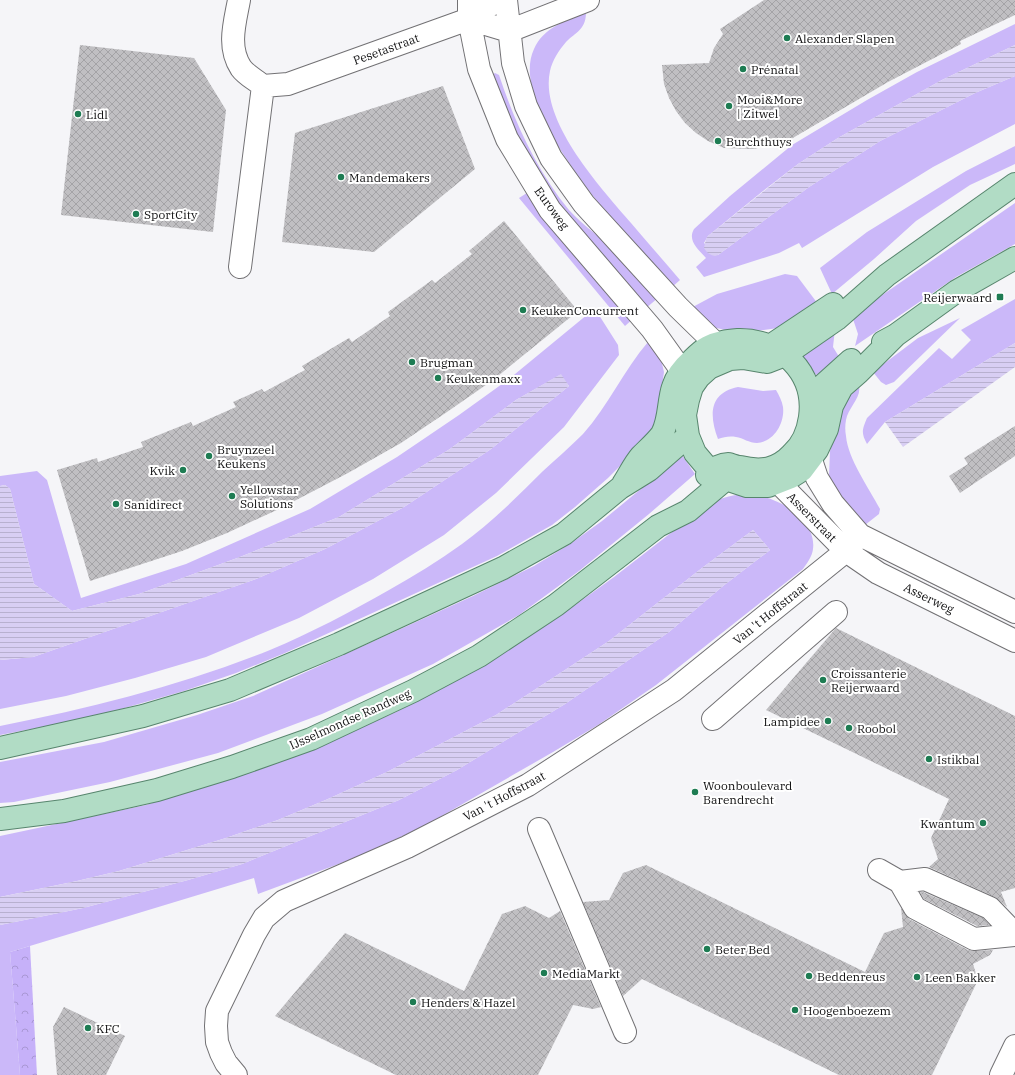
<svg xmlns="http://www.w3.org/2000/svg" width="1015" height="1075" viewBox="0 0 1015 1075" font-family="'IBM Plex Serif',serif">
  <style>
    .green { fill: #cbb8f9 }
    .forest { fill: url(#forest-crowns) }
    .water { fill: url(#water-rules) }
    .building { fill: url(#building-cross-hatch) }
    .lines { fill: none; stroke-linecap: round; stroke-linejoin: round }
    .minor-casing { stroke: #727174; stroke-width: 24 }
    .major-casing { stroke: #57856d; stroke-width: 24 }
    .minor { stroke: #fff; stroke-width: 22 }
    .major { stroke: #b1dcc5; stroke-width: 22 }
    .poi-dot { fill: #1e7c53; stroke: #fff; stroke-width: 1.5 }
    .labels { text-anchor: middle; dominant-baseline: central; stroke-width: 4; stroke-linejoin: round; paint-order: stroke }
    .poi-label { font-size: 12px; fill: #101011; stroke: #fff; text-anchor: start }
    .street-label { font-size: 12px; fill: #101011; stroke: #fff }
  </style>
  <defs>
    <pattern id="forest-crowns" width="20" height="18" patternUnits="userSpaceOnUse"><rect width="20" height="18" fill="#c6b1f9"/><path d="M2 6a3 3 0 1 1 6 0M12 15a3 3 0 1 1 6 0" fill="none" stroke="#a997d4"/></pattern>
    <pattern id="water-rules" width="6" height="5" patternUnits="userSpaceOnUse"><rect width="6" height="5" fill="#d8cef3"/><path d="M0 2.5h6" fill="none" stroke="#b8b0cf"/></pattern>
    <pattern id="building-cross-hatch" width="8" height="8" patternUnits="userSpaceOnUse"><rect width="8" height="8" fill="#c0bfc2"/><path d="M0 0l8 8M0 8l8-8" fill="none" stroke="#a4a3a6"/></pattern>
  </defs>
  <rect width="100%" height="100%" fill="#f5f5f8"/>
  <path class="green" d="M584,13l2,1c-1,16 -10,18 -20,28 -7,8 -14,19 -16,29 -11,50 51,117 81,152 16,19 33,38 49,57l-9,8c-38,-45 -166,-177 -137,-239 9,-21 31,-28 50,-36z
    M1015,24v21l-73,35 -104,58 -40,26 -35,27 -55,45 -4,7 14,12 91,-68 71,-46 95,-48 40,-17v48l-82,43 -131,81 -3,-5 -20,10 -75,24 -8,-10 10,-9c-7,-8 -19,-17 -12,-29l36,-33 62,-51 75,-45 50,-28z
    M495,73l4,2c16,48 38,96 70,135 17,19 42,34 60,53 11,10 20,23 30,34l-14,12 -82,-96 -36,-53 -35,-85z
    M1015,146v18l-45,21 -54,36 -42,38 -42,35 -12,-26 47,-36 99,-61z
    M530,191l104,127 -9,8 -106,-128z
    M1015,203v41l-59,33 -101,69 3,-12 -6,-18z
    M785,274l12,2 21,28 -40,24 -22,3h-26l-18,-4 -23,-18 28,-15z
    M1015,299v44l-130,79 -18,22c-6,-11 -5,-14 0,-26l72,-70 13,11 19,-19 -10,-10z
    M597,312l21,33 1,10 -55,72 -68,66 -52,42 -71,44 -74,39 -93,39 -71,21 -69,18 -66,13v-49l33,-3 223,-78 69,-30 79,-42 87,-58 78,-63 -9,-11 -44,25 -66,49 -111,68 -99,40 -101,37 -67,17 -38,-27 -24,-95 -5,-4 -5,1v-10l37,-5 10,9 34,118 105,-34 124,-55 87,-52 62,-42 50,-36 79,-65z
    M960,318l-66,64 -8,3 -5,-3 -8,-10 45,-34z
    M835,329l-2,18 8,13 -25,15 -16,-20z
    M648,342l12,13 4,17 -6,44 -3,9 -11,17 -36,36 -33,29 -23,18 -55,31 -212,97 -49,20 -52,18 -63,18 -53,13 -68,13v-9c92,-18 183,-41 270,-76 41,-17 80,-38 119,-60 25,-14 49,-29 73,-46 29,-21 55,-47 81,-73 13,-12 27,-24 40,-37 25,-28 41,-64 65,-92z
    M858,383c6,13 -10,24 -12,37 -1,5 -1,11 0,16 2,23 23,52 34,73l-1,5 -14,11 -34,-36 -2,-13 1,-25 7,-23 4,-23z
    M738,387l25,4 13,-1c3,5 6,11 7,17 2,16 -9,35 -26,36 -8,0 -14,-5 -21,-6 -7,-1 -12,0 -18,2 -9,-24 -9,-46 20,-52z
    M682,455l13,19 -46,40 -70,57 -60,44 -86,49 -111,50 -104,39 -108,29 -96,20 -14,1v-41l104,-20 93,-27 56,-19 64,-29 156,-71 61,-30 36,-22 32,-23z
    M743,494c10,2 21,2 30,6 20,7 43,26 40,49 -1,8 -6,14 -10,20l-147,116 -58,40 -45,27 -127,73 -66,31 -102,38 -4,-16 -244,74 10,123h-20v-150l83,-17 105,-28 54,-16 157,-64 58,-30 108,-66 104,-72 54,-46 47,-36 -17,-20 -51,38 -93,73 -44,29 -69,45 -109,57 -59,27 -50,21 -52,18 -107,33 -42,10 -77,16v-61l146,-31 156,-52 94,-41 79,-42 38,-23 47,-31 54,-39 93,-72c12,-7 22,-9 36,-11z"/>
  <path class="forest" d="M30,946l7,129h-17l-10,-123z"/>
  <path class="water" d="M1015,45v31l-40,17 -95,48 -71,46 -91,68 -3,1c-5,-1 -8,-3 -11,-8l2,-9 2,-3 56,-45 34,-27 40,-26 104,-58z
    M1015,343v24l-112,80 -18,-25z
    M561,374l8,12 -78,63 -87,58 -79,42 -69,30 -223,78 -33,3v-174l5,-1 5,4 24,95 38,27 67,-17 101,-37 99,-40 111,-68 66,-49z
    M753,530l17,20 -47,36 -54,46 -104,72 -108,66 -58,30 -157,64 -54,16 -105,28 -83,17v-28l77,-16 42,-10 107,-33 52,-18 50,-21 59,-27 109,-57 69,-45 44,-29 93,-73z"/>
  <path class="building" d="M764,0h251v15l-55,26 1,3 -73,38 -102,60 -33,7 -29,-1 -16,-7 -12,-8 -11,-10 -9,-12 -7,-13 -5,-14 -2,-19 47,-2 5,-15 9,-14 -3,-5z
    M80,45l114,13 32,52 -13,122 -152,-17z
    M443,86l32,83 -101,83 -92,-10 13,-109z
    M504,221l74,90 -85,69 -46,32 -46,31 -53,30 -69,36 -52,24 -45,18 -92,30 -33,-111 40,-12 1,4 45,-15 -2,-5 50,-20 2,4 43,-19 -3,-5 29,-13 2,3 41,-22 -3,-4 47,-28 3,4 38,-26 -2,-4 44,-32 3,3 37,-29 -3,-3z
    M1015,426v30l-55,37 -11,-17 19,-12 -4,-6z
    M836,628l179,88v172l-14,4 6,15 -12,-10 -66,-30 9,-8 -7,-21 18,-39 -183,-89z
    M646,865l219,107 19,-39 19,-6 -2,-19 8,11 59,31 7,1 18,-1 -3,5 -17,9 5,16 -46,95h-93l-197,-96 -19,17 -40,-94 26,-2 14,-27z
    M920,892h3l60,26 6,7 -12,1 -53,-27z
    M525,906l24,12 11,-7 41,96 -8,2 -20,-4 -35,70h-142l-121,-59 70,-83 119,58 38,-77z
    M64,1007l61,29 -19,39h-49l-4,-48z"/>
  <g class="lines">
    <defs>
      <path id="minor" d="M239,0c-4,22 -12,47 2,68 5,7 15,12 22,18l-23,181
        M469,0v19l10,50 28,70 43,71 102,119 30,42
        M506,0l7,63 13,43 25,52 33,46 94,103 38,37
        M469,19l40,12 79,-31
        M263,86l25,-2 181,-65 29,-19
        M811,460l6,18 16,26 27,31 155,77
        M779,483l67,68 32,22 137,68
        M713,719l123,-107
        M539,829l86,203
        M879,870l21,12 25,-3 65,29 25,26
        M900,882l15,26 59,31 41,-4
        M236,1075l-10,-12 -5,-10 -4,-11 -1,-16 1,-15 37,-76 10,-17 20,-17 123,-54 121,-62 146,-95 172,-139 14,-16
        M1001,1075l14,-29"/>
      <path id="major" d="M896,335l-38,38 -16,14 -10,19 -5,23 -10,21 -15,20 -11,7 -23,9h-21l-21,-7 -15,-7 -16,-19 -7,-17 -3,-21 3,-15 4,-13 7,-10 10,-9 21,-9 13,-1 24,4 18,-7 52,-36 50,-44 128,-91
        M883,342l13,-7 61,-44 58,-33
        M770,346l63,-42
        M811,398l10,-11 30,-27
        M623,484c6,-9 11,-20 18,-28 7,-7 15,-14 21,-22 8,-15 6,-32 11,-47 3,-10 11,-20 19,-27 5,-5 10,-10 16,-13 10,-5 19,-6 30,-7 43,-1 78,33 72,77 -2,14 -7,27 -18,37 -15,16 -31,18 -52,13 -4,0 -8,-2 -12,-3 -8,0 -16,6 -21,11
        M0,748l143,-32 87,-26 109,-46 164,-76 61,-34 56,-46 29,-18 39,-34
        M0,819l64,-8 93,-21 75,-23 79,-28 102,-48 66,-35 77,-51 102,-79 30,-15 38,-32"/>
    </defs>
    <use href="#minor" class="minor-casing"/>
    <use href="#major" class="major-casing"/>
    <use href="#minor" class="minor"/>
    <use href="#major" class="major"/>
  </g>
  <g class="poi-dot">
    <circle cx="787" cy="38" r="4"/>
    <circle cx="743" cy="69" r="4"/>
    <circle cx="729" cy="106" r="4"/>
    <circle cx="78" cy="114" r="4"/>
    <circle cx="718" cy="141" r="4"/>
    <circle cx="341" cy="177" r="4"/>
    <circle cx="136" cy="214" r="4"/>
    <rect x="996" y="293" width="8" height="8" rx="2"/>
    <circle cx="523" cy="310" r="4"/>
    <circle cx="412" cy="362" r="4"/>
    <circle cx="438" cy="378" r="4"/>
    <circle cx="209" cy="456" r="4"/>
    <circle cx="183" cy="470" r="4"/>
    <circle cx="232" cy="496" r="4"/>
    <circle cx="116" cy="504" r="4"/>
    <circle cx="823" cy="680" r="4"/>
    <circle cx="828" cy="721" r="4"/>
    <circle cx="849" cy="728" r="4"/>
    <circle cx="929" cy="759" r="4"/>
    <circle cx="695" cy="792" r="4"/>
    <circle cx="983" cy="823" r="4"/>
    <circle cx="707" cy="949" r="4"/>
    <circle cx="544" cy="973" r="4"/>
    <circle cx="809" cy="976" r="4"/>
    <circle cx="917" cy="977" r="4"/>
    <circle cx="413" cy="1002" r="4"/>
    <circle cx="795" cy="1010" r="4"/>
    <circle cx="88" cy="1028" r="4"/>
  </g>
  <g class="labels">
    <g class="poi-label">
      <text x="795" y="38">Alexander Slapen</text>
      <text x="751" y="69">Prénatal</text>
      <text x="737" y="99">Mooi&amp;More<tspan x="737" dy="14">| Zitwel</tspan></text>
      <text x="86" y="114">Lidl</text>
      <text x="726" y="141">Burchthuys</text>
      <text x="349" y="177">Mandemakers</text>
      <text x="144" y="214">SportCity</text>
      <text x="992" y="297" text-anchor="end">Reijerwaard</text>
      <text x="531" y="310">KeukenConcurrent</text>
      <text x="420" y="362">Brugman</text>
      <text x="446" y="378">Keukenmaxx</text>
      <text x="217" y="449">Bruynzeel<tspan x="217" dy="14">Keukens</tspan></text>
      <text x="175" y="470" text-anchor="end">Kvik</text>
      <text x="240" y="489">Yellowstar<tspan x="240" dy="14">Solutions</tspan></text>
      <text x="124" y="504">Sanidirect</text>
      <text x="831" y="673">Croissanterie<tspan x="831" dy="14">Reijerwaard</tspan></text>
      <text x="820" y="721" text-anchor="end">Lampidee</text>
      <text x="857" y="728">Roobol</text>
      <text x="937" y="759">Istikbal</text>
      <text x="703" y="785">Woonboulevard<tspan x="703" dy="14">Barendrecht</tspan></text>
      <text x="975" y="823" text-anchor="end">Kwantum</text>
      <text x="715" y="949">Beter Bed</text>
      <text x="552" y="973">MediaMarkt</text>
      <text x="817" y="976">Beddenreus</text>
      <text x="925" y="977">Leen Bakker</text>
      <text x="421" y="1002">Henders &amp; Hazel</text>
      <text x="803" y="1010">Hoogenboezem</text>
      <text x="96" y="1028">KFC</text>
    </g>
    <g class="street-label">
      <text transform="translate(386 49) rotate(-20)">Pesetastraat</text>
      <text transform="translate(552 208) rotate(54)">Euroweg</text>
      <text transform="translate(812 517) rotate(45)">Asserstraat</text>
      <text transform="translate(929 598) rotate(26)">Asserweg</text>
      <text transform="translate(770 613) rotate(-39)">Van 't Hoffstraat</text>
      <text transform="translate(350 719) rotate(-24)">IJsselmondse Randweg</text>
      <text transform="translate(504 796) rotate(-28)">Van 't Hoffstraat</text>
    </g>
  </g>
</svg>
